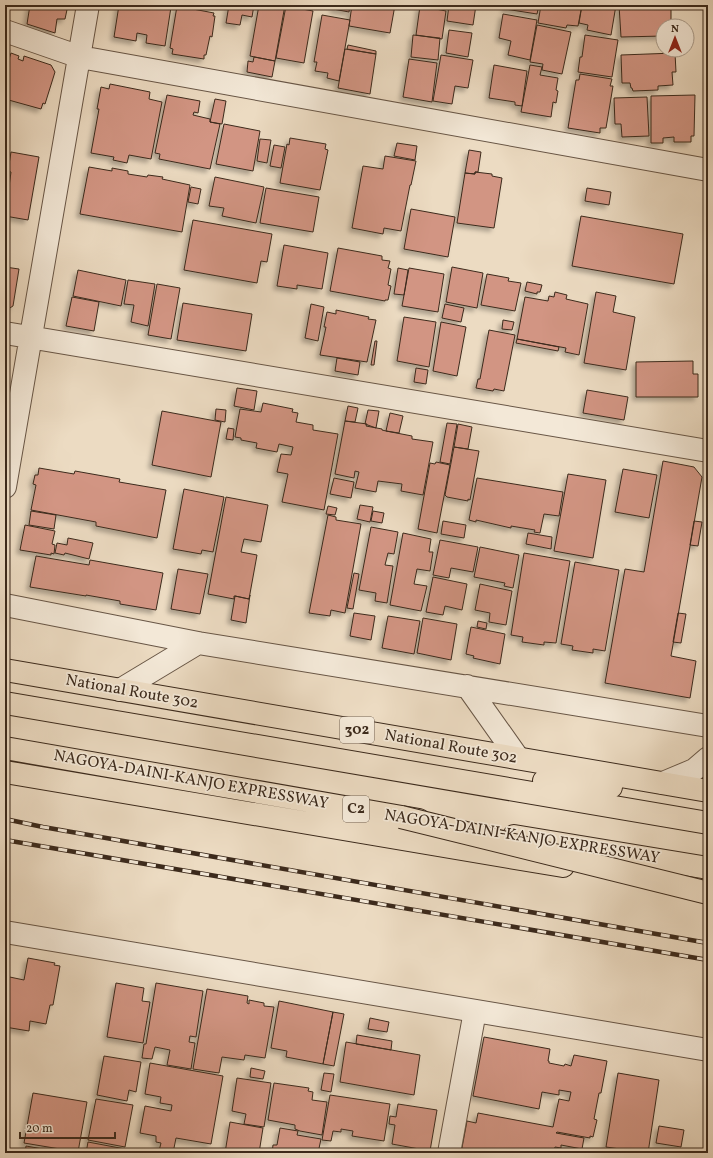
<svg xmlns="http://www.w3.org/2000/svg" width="713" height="1158" viewBox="0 0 713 1158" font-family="Vollkorn,serif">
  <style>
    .building { fill: #d29583; stroke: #3c2a1c; filter: url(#shadow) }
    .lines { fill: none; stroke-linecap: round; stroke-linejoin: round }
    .minor-casing { stroke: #685646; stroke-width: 24 }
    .highway-casing { stroke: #3c2a1c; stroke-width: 24 }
    .minor { stroke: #f3e8d7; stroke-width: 22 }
    .highway { stroke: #ecdbc2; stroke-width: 22 }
    .rail-casing { stroke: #3c2a1c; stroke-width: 4.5 }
    .rail { stroke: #f3e8d7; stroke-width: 3; stroke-dasharray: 9; stroke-linecap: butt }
    .highway-bridge-casing { stroke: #3c2a1c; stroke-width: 24; stroke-linecap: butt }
    .highway-bridge { stroke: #ecdbc2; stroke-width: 22 }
    .labels { text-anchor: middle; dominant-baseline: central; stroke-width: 3.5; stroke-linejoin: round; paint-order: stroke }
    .shield { fill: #f3e8d7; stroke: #736354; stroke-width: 1 }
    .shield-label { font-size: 15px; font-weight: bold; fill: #3c2a1c }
    .street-label { font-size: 16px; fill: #3c2a1c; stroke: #f3e8d7 }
  </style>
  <defs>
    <filter id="shadow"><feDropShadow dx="-3.5" dy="3.5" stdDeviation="2" flood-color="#0004"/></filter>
  </defs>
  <rect width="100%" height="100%" fill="#ecdbc2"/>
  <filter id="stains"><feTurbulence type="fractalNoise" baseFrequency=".005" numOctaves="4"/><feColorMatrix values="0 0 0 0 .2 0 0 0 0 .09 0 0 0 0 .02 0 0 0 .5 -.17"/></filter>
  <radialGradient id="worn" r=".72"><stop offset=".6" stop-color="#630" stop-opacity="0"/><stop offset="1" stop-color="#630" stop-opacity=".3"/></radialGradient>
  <path class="building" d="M30,5h38l-3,14h-8l-2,14 -28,-9z
    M119,5h42l10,2 -6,39 -19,-3 1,-8 -10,-2 -1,8 -22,-4z
    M229,5h25l-2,12 -10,-2 -2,10 -14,-2z
    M259,5h26l-10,56 -25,-5z
    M334,5h16l-1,7 -16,-3z
    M352,5h43l-5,28 -41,-7z
    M449,5h27l-3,20 -26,-4z
    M505,5h34l-2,9 -32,-5z
    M541,5h41l-4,21 -11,-1 -1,3 -28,-5z
    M582,5h34l-5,30 -24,-5 1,-5 -9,-2z
    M619,5h52v21h-8v10l-42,1z
    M177,6l37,7 -1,3h2l-3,21 -2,-1 -4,19h-2v4l-32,-5 1,-5 -3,-1z
    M286,6l27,5 -9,52 -28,-5z
    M420,6l26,5 -4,28 -26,-4z
    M503,14l34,6 -7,40 -22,-5 3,-14 -12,-3z
    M322,15l28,5 -11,61 -12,-3 1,-5 -13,-2 2,-9h-3z
    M537,25l34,7 -9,42 -20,-4 1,-6 -13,-2z
    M449,30l23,3 -4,24 -22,-4z
    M413,35l27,3 -2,22 -27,-3z
    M585,35l33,5 -6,37 -34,-5 2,-15h2z
    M348,45l28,6v3l-29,-5z
    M345,49l31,5 -6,40 -32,-6z
    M11,53l8,3 -1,3 5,2 1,-5 27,9 4,7 -10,32 -2,-1 -2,6 -36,-10v-27z
    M675,53l1,19h-4l1,13 -15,1v4l-25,1 -1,-3h-1l-1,-5h-8l-1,-28z
    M441,55l32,5 -5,28 -13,-2 -3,18 -19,-3z
    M254,57l21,4 -3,16 -25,-5 1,-11 5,1z
    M409,59l28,4 -5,39 -29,-5z
    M494,65l33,6 -5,35 -7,-1v-3l-26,-4z
    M530,65l12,2 -2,8 18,3 -2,12 2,1 -2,12 -3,-1 -2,15 -30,-5z
    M580,74l32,5 -2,7h3l-7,42h-6v5l-32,-5 8,-48h3z
    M110,84l40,8 -1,7 13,3 -11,57 -22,-4 -2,8 -14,-3 1,-3 -23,-4 8,-44h-2l4,-22 8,2z
    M167,95l33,6 -2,12 -4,-1 -1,3 17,4v3l10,2 -10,45 -51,-10 1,-5 -5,-1z
    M695,95l-1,41h-3v6h-17v-5l-11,1v5h-12v-47z
    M647,97l2,39 -27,1 -1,-13h-6l-1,-26z
    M215,99l11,2 -4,23 -12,-2z
    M224,124l36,7 -7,40 -37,-7z
    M290,138l36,6 -1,5 3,1 -8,40 -40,-7 7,-39 2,1z
    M260,139l11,1 -4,23 -10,-2z
    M397,143l20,3 -2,14 -21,-4z
    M274,145l11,2 -4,21 -11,-2z
    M469,150l12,2 -3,20h-3v2l-10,-1z
    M11,152l28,5 -11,63 -23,-4 6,-44 -3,-1z
    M385,156l31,5 -5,24h-1l-9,46 -17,-3 -1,6 -31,-6 11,-62 20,3z
    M89,167l23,4v-3l16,3v3l19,3 1,-2 15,2 -1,2 28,6 -8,47 -102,-18z
    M475,172l17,2v2l10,2 -8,50 -37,-5 8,-50 10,1z
    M215,177l49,10 -8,36 -34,-7 2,-8 -15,-2z
    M191,187l10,2 -3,15 -10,-2z
    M266,188l53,9 -6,35 -53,-9z
    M587,188l24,4 -2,13 -24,-4z
    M411,209l44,8 -7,40 -44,-8z
    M581,216l102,18 -9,50 -102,-18z
    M193,220l79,14 -5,28 -6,-1 -4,22 -73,-13z
    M284,245l44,8 -6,36 -25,-4v4l-20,-3z
    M338,248l44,8v4l8,1 -2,7 3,1 -3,16 3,1 -3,14h-3v1l-55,-10z
    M5,267l14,2 -6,37 -8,5z
    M452,267l31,6 -6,35 -31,-6z
    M398,268l10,2 -4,25 -10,-1z
    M409,268l35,6 -6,38 -36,-6z
    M78,270l48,10 -5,26 -48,-10z
    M487,274l22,4 -1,3 13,2 -6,28 -34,-6z
    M128,280l27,4 -7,42 -17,-4 3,-17 -10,-1z
    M527,282l15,3 -2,7h-3v2l-12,-3z
    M157,284l23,4 -9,51 -23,-4z
    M555,292l12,3 -1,4 22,5 -9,51 -14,-3 1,-4 -49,-9 8,-42 23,4 1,-5 5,1z
    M596,292l20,4 -3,16 22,5 -9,53 -42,-7z
    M72,297l27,5 -5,29 -28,-5z
    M183,303l69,11 -6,37 -69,-11z
    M311,304l13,3 -6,34 -13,-3z
    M445,304l19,4 -3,14 -19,-4z
    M336,310l33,7 -1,2 8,1 -9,42 -47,-7 6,-28h-2l3,-15 9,2z
    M404,317l32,5 -7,45 -32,-6z
    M503,320l11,2 -2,8 -10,-1z
    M441,322l25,5 -9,49 -24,-5z
    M489,330l26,5 -11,56 -10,-2 -1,2 -17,-3 2,-9h2z
    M517,339l42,8 -1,4 -42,-8z
    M375,341h2l-3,24h-3z
    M337,358l23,4 -2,13 -23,-4z
    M693,361v13h5v23h-62v-35z
    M416,368l12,2 -2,14 -12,-2z
    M237,388l20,3 -3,19 -20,-4z
    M587,390l41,7 -4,23 -41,-7z
    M263,403l30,6 -1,3 6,1 -2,9 17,3v5l25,4 -14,76 -42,-8 6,-28 -11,-2 4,-18 10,1 2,-8 -14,-3 -2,8 -21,-4 1,-5 -16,-3v-2l-6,-1 5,-28 21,3z
    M348,406l10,2 -3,14 -10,-1z
    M216,409l10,1 -1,12 -10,-2z
    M368,410l11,1 -3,17 -11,-4z
    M162,411l59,11 -10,55 -59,-12z
    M390,413l13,3 -4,17 -13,-2z
    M345,421l22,3 -1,2 16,3v1l4,1 26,5v3l21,3 -10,53 -22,-4 1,-7 -24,-3 -2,11 -21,-4 4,-16 -4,-1 -1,7 -19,-4z
    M447,423l10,1 -7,40 -10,-2z
    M458,424l14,3 -4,22 -14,-2z
    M228,428l6,1 -1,11 -7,-1z
    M454,447l25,4 -9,49 -2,-1v2l-21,-4 -2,-2z
    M663,461l31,6 8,10 -31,179 25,5 -6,37 -85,-15 20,-114 19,3z
    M436,462l14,3 -13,68 -19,-4 12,-66 5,1z
    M39,468l35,6 1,-3 45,8 -1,3 47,8 -9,48 -61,-12v-4l-65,-12 5,-25 -3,-1 2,-9h3z
    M623,469l34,6 -8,43 -34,-6z
    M568,474l38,6 -13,78 -39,-7z
    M334,478l20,4 -3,16 -21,-4z
    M477,478l86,14 -4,24 -15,-2 -4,19 -6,-1 1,-2 -24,-4v2l-35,-8v2l-7,-2z
    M184,489l40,8 -11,55 -11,-2 -1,4 -28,-5z
    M226,497l42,8 -7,37 -17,-3 -3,13 16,3 -8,44 -14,-3h-1v3l-26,-5z
    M360,505l13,2 -3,15 -13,-3z
    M328,506l9,2 -2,7 -9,-1z
    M31,511l25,4 -2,14 -25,-4z
    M373,511l11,2 -2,10 -11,-2z
    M328,515l8,2v3l25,4 -16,89 -14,-3 -1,6 -21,-3z
    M443,521l23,4 -2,13 -23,-4z
    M694,521l8,1 -4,24 -8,-1z
    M25,525l30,6 -3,13 3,1 -1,9 -3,-1v2l-31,-5z
    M371,527l27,5 -4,22 -6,-1 -3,12 8,1 -6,37 -12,-2 1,-8 -17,-3z
    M403,533l28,6 -2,13h4l-3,19 -13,-2 -3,15 13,2 -6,25 -31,-6z
    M528,533l24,4 -1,12 -25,-5z
    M68,538l25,5 -4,16 -24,-6 -1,2 -9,-2 2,-10 10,2z
    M440,540l38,7 -5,25 -22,-4 -2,10 -16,-3z
    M480,547l39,8 -6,33 -9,-2 1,-3 -31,-6z
    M524,553l46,8 -14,82 -12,-1v3l-22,-3 1,-5 -12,-2z
    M36,556l53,9 1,-5 73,13 -7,37 -36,-6v-3l-34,-6v1l-56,-9z
    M575,562l44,8 -14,81 -12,-2v4l-21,-3 1,-4 -12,-2z
    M178,569l30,5 -8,40 -29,-5z
    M354,573l5,1 -6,35 -6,-1z
    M433,577l34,7 -5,26 -17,-4 -2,9 -17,-3z
    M480,584l32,7 -6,34 -17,-3 1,-9 -15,-3z
    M250,595l-4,28 -15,-3 4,-24 14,3z
    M354,613l21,3 -4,24 -21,-4z
    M678,613l8,1 -5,29 -8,-1z
    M388,616l32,5 -6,33 -32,-6z
    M423,618l34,6 -6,36 -34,-7z
    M478,621l9,2 -1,6 -9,-2z
    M471,627l34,7 -5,30 -27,-6 1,-2 -8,-2z
    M28,958l27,5 -1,2 6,1 -7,39h-3l-4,19 -16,-3 -1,10 -24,-4v-51l19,4z
    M116,983l28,5 -2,13 8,1 -7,41 -36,-6z
    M156,983l47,8 -7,46 -6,-1 -1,6 6,1 -4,26 -24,-4 3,-15 -15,-3 -3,12 -10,-1 2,-14h2z
    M207,989l41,7 -1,7 2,1v-4l15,3v3l10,1 -9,51 -20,-3 -1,5 -22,-3 -3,16 -26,-4z
    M279,1001l54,11 -10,52 -37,-7 1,-6 -16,-3z
    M333,1012l11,2 -10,52 -11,-2z
    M370,1018l19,4 -2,10 -19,-3z
    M357,1035l35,6 -1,9 -35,-6z
    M484,1037l66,12 -2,12h1v2l15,3 1,-2 6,2 3,-11 33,6 -6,32h-2l-5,26 3,1 -4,17 -3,-1v2l-33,-6 -1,1 28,5 -2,11 -21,-4v3l-6,-1 -2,6h-92l6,-32 9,2 2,-10 75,14 6,-28 10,2 2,-9 -12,-2v5l-17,-3 -3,17 -66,-13z
    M346,1042l74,13 -6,40 -74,-13z
    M104,1056l37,6 -5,30 -7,-2 -2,11 -30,-6z
    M150,1063l73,13 -12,68 -35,-6 -3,15h-2l-12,-2 2,-8 -5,-1v-6l-16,-3 5,-27 26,5 1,-6 -12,-2 1,-6 -16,-3z
    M251,1068l14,3 -2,8 -13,-2z
    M324,1073l10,1 -3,18 -10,-2z
    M618,1073l41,7 -11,73 -42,-6z
    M237,1078l34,5 -7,44 -20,-3 2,-10 -14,-3z
    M274,1083l35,5 -1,3 5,1 -1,8 15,2 -5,33 -22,-4 -5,-2v-4l-27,-5z
    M33,1093l54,9 -9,50 -54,-9z
    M330,1095l60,9 -6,37 -32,-5 1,-5 -12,-2v3l-8,-1 -2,10 -9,-1z
    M96,1099l37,6 -8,42 -37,-7z
    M398,1104l39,6 -7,41 -38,-7 3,-19 -6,-1 1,-8 6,1z
    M230,1122l33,6 -4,25h-34z
    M659,1126l25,4 -3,17 -25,-4z
    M280,1128l18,3 -1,4 24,4 -3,14h-46l1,-8h4z
    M88,1142l37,7v4h-39z
    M26,1146l40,7h-41z
    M137,1149l26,4h-27z
    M319,1149l26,4h-26z
    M354,1149l19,3 -1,1h-18z"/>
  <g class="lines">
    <defs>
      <path id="minor" d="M5,31l75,26 628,113
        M5,333l703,118
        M5,487l83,-482
        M5,605l193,38 510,83
        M467,686l51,72
        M120,690l78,-47
        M663,783l31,-13 14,-12
        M5,932l703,118
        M449,1153l26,-142"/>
      <path id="highway" d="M5,670l703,121
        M5,703l703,120
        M5,748l414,72
        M5,772l558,94
        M544,781l67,6
        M514,836l194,32"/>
    </defs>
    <use href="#minor" class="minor-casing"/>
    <use href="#highway" class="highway-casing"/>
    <use href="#minor" class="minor"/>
    <use href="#highway" class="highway"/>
    <defs>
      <path id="rail" d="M5,819l38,8 665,116
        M5,840l703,120"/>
    </defs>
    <use href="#rail" class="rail-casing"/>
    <use href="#rail" class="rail"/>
    <defs>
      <path id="highway-bridge" d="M401,817l307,76"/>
    </defs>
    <use href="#highway-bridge" class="highway-bridge-casing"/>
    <use href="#highway-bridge" class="highway-bridge"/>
  </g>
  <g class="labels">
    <g class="shield">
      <rect x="340" y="717" width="34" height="26" rx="3"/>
      <rect x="343" y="796" width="26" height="26" rx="3"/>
    </g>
    <g class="shield-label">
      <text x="357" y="730">302</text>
      <text x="356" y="809">C2</text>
    </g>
    <g class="street-label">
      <text transform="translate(132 692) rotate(10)">National Route 302</text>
      <text transform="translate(451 747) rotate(10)">National Route 302</text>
      <text transform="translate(191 780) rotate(10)">NAGOYA-DAINI-KANJO EXPRESSWAY</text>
      <text transform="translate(522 837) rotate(9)">NAGOYA-DAINI-KANJO EXPRESSWAY</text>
    </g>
  </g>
  <rect width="713" height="1158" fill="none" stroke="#ecdbc2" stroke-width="20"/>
  <rect x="6" y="6" width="701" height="1146" fill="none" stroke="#3c2a1c" stroke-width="2"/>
  <rect x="10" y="10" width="693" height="1138" fill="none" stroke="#3c2a1c"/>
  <g transform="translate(675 38)"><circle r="19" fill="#f3e8d7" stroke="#aa9c8c"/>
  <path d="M0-3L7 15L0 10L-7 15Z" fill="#8f2418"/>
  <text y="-6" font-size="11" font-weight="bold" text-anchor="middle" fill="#3c2a1c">N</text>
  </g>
  <path d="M20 1132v6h95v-6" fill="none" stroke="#3c2a1c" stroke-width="2"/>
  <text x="26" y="1132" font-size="12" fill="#3c2a1c" stroke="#f3e8d7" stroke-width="3" paint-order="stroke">20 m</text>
  <rect width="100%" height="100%" filter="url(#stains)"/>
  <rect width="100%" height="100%" fill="url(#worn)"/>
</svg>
